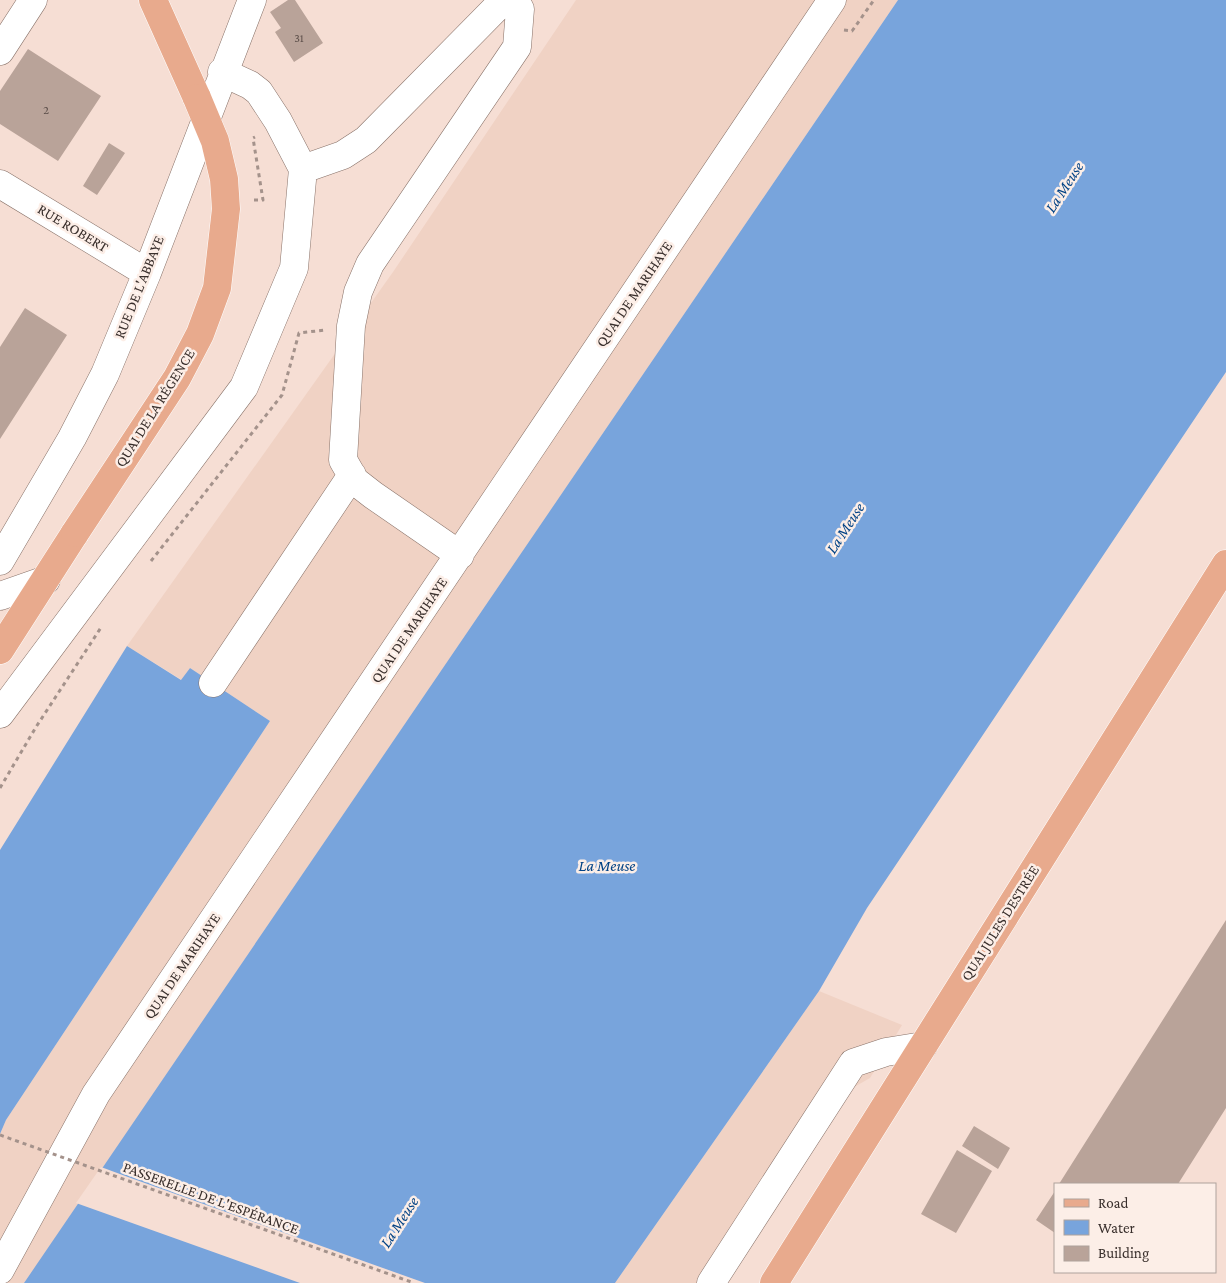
<svg xmlns="http://www.w3.org/2000/svg" width="1226" height="1283" viewBox="0 0 1226 1283" font-family="'Crimson Pro',serif">
  <style>
    .built { fill: #f0d2c4 }
    .water { fill: #78a4dc }
    .pier { fill: #f6ded4 }
    .building { fill: #b9a399 }
    .lines { fill: none; stroke-linecap: round; stroke-linejoin: round }
    .minor-casing { stroke: #887269; stroke-width: 29 }
    .major-casing { stroke: #fff; stroke-width: 29 }
    .path { stroke: #a4928b; stroke-width: 3; stroke-dasharray: 4 4; stroke-linecap: butt }
    .minor { stroke: #fff; stroke-width: 28 }
    .major { stroke: #e8aa8d; stroke-width: 28 }
    .major-bridge-casing { stroke: #fff; stroke-width: 29; stroke-linecap: butt }
    .path-bridge { stroke: #a4928b; stroke-width: 3; stroke-dasharray: 4 4; stroke-linecap: butt }
    .major-bridge { stroke: #e8aa8d; stroke-width: 28 }
    .labels { text-anchor: middle; dominant-baseline: central; stroke-width: 5; stroke-linejoin: round; paint-order: stroke }
    .number-label { font-size: 12px; fill: #594c47 }
    .street-label { font-size: 15px; fill: #392f2c; stroke: #fceee7 }
    .water-label { font-size: 16px; font-style: italic; fill: #024285; stroke: #fceee7 }
  </style>
  <rect width="100%" height="100%" fill="#f6ded4"/>
  <path class="built" d="M576,0h322l-860,1263 -14,20h-24v-149l6,-14 264,-399 -80,-53 -8,12 -55,-34 266,-374z
    M819,991l83,34 -32,53 -28,16 -119,189h-108z"/>
  <path class="water" d="M898,0h328v372l-359,536 -48,83 -204,292h-591z
    M127,646l54,34 9,-12 80,53 -264,399 -6,14v-284z"/>
  <path class="pier" d="M101,1167l27,10 297,106h-125l-224,-80z"/>
  <path class="building" d="M288,0h7l28,43 -29,19 -19,-30 6,-4 -11,-16z
    M28,49l73,47 -43,65 -58,-37v-33z
    M109,143l16,10 -28,42 -14,-9z
    M25,308l42,27 -67,104v-92z
    M1226,920v188l-48,76h-119z
    M974,1126l36,22 -12,21 -36,-23z
    M957,1150l35,21 -36,62 -35,-19z
    M1055,1191v42l-19,-13z"/>
  <g class="lines">
    <defs>
      <path id="minor" d="M0,51l33,-51
        M303,169l40,-14 23,-15 138,-140
        M0,184l147,89
        M460,555l-87,-60 -18,-14 -12,-21 8,-134 7,-34 12,-28 147,-217 3,-38 -6,-9
        M0,561l72,-123 33,-64 42,-101 105,-273
        M0,596l46,-16
        M213,683l139,-208
        M0,714l244,-327 50,-119 9,-99 -25,-48 -19,-29 -9,-7 -28,-13
        M0,1270l96,-176 736,-1094
        M711,1283l142,-220 33,-11 37,-6"/>
      <path id="major" d="M153,0l44,98
        M0,650l75,-117
        M774,1283l452,-719"/>
    </defs>
    <use href="#minor" class="minor-casing"/>
    <use href="#major" class="major-casing"/>
    <path class="path" d="M844,30l8,1 22,-31
      M254,200h9l-10,-62 2,-1
      M151,561l131,-166 17,-62 26,-3
      M0,788l36,-61 66,-101"/>
    <use href="#minor" class="minor"/>
    <use href="#major" class="major"/>
    <defs>
      <path id="major-bridge" d="M75,533l102,-155 23,-44 17,-46 9,-79 -2,-30 -9,-38 -18,-43"/>
    </defs>
    <use href="#major-bridge" class="major-bridge-casing"/>
    <path class="path-bridge" d="M0,1135l414,148"/>
    <use href="#major-bridge" class="major-bridge"/>
  </g>
  <g class="labels">
    <g class="number-label">
      <text x="299" y="38">31</text>
      <text x="46" y="110">2</text>
    </g>
    <g class="street-label">
      <text transform="translate(73 228) rotate(31)">RUE ROBERT</text>
      <text transform="translate(139 287) rotate(-68)">RUE DE L'ABBAYE</text>
      <text transform="translate(634 294) rotate(-56)">QUAI DE MARIHAYE</text>
      <text transform="translate(155 408) rotate(-58)">QUAI DE LA RÉGENCE</text>
      <text transform="translate(409 630) rotate(-56)">QUAI DE MARIHAYE</text>
      <text transform="translate(1000 923) rotate(-58)">QUAI JULES DESTRÉE</text>
      <text transform="translate(182 966) rotate(-56)">QUAI DE MARIHAYE</text>
      <text transform="translate(211 1198) rotate(20)">PASSERELLE DE L'ESPÉRANCE</text>
    </g>
    <g class="water-label">
      <text transform="translate(1064 187) rotate(-57)">La Meuse</text>
      <text transform="translate(845 528) rotate(-57)">La Meuse</text>
      <text x="607" y="865">La Meuse</text>
      <text transform="translate(399 1222) rotate(-57)">La Meuse</text>
    </g>
  </g>
  <rect x="1054" y="1183" width="162" height="90" fill="#fceee7" stroke="#aea29c"/>
  <rect x="1064" y="1199" width="25" height="8" fill="#e8aa8d" stroke="#aea29c"/>
  <text x="1098" y="1208" font-size="15" fill="#392f2c">Road</text>
  <rect x="1064" y="1220" width="25" height="15" fill="#78a4dc" stroke="#aea29c"/>
  <text x="1098" y="1233" font-size="15" fill="#392f2c">Water</text>
  <rect x="1064" y="1246" width="25" height="15" fill="#b9a399" stroke="#aea29c"/>
  <text x="1098" y="1258" font-size="15" fill="#392f2c">Building</text>
</svg>
